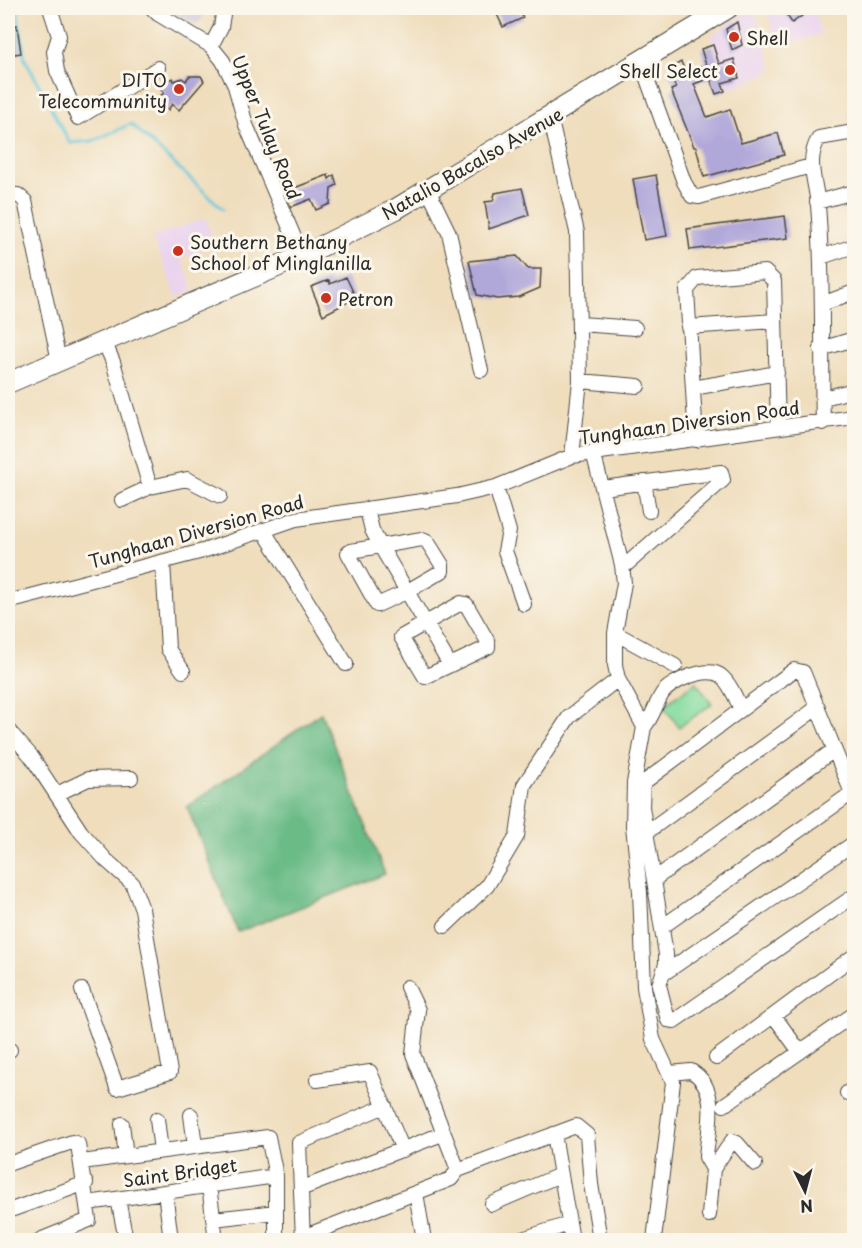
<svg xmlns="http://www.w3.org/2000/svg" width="862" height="1248" viewBox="0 0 862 1248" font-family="'Playpen Sans',sans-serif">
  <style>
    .built { fill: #e9d2ee }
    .industrial { fill: #c9bfd7 }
    .green { fill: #84db9f; stroke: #588365; stroke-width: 1.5 }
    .forest { fill: #6bbb86; stroke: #4b7358; stroke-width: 1.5 }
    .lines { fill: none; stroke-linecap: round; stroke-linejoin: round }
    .stream { stroke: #5ec6da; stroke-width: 3 }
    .building { fill: #b1a8da }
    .minor-casing { stroke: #484641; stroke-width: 16 }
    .highway-casing { stroke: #484641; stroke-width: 22 }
    .minor { stroke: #fff; stroke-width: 14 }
    .highway { stroke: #fff; stroke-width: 20 }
    .poi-dot { fill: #c8321e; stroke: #fbf7ec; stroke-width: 2 }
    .labels { text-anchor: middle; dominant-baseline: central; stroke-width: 6; stroke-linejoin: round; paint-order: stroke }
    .poi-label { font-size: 18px; fill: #2b2b2b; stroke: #fbf7ec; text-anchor: start }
    .street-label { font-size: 18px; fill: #2b2b2b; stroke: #fbf7ec }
  </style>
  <rect width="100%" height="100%" fill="#fbf7ec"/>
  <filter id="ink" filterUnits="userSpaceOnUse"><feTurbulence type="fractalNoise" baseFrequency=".0167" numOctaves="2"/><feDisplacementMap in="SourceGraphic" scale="12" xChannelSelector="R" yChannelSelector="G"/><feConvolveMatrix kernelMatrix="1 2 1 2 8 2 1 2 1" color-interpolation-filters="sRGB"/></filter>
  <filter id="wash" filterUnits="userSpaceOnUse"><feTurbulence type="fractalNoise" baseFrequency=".008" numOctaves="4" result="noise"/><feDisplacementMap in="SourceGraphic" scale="24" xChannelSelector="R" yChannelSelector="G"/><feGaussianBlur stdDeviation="1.35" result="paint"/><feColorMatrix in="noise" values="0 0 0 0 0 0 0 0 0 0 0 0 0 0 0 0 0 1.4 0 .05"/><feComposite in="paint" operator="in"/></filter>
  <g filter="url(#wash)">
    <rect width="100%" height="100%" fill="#efddbc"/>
    <path class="built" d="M766,8h46l10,26 -44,14z
      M754,9l19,61 -45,20 -17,-55z
      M206,218l8,27 -33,13 13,33 -17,6 -25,-60z"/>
    <path class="industrial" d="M162,8h45v2l-5,3 1,6 -7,5z"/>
    <path class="green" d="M696,682l16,22 -33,23 -16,-21z"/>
    <path class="forest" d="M321,713l64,161 -147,58 -51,-125z"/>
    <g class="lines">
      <path class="stream" d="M17,8l8,51 45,84 23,-2 38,-17 92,85"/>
    </g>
    <g id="blocks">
      <path class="building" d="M494,8h24l5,10 -20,9z
        M782,8h16l5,7 -11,8z
        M737,22l5,23 -10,5 -6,-21z
        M17,25l4,28 -13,2v-28z
        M713,45l6,19 15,-5 5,19 -17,5 3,8 -9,3 -6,-16 -16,6 13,33 23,-8 11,34 37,-10 6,22 -80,22 -8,-30h-2l-23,-57 5,-2 -9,-18 14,-8 5,10 20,-7 -5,-16z
        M189,76h12l3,5 -25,29 -7,-6 -4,6 -12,-11 8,-6 -7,-9 16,-6 1,3 8,-3 4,3z
        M328,175l1,4 5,-4 3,10 -6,3 -1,16 -14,6 -5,-11 -20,8 -7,-15z
        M656,175l11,61 -23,4 -11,-61z
        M522,188l7,27 -40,14 -4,-27 8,-1 2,-8z
        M785,216l3,22 -98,12 -3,-21z
        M517,256l11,13h13l-1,19 -21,9 -22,2 -20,-4 -8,-34z
        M346,277l10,21 -33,17 -12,-28 18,-7 1,4z"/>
    </g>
  </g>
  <g filter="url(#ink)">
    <use href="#blocks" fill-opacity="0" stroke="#484641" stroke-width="1.5"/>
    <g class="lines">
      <defs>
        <path id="minor" d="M50,8l9,28 -5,16 3,19 21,47 80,-50
          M152,8l6,6 53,32 12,15 12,25 11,39 56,131
          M211,46l10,-19 3,-19
          M641,62l43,120 8,14 7,1 112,-31
          M550,117l27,115 3,149 -8,75
          M428,190l21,43 32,137
          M8,196l10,-1 7,6 34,160
          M817,202l37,-10
          M821,257l33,-11
          M822,304l32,-12
          M580,324l55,4
          M688,327l87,-6
          M104,341l9,21 37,125
          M821,349l33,-10
          M580,381l58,5
          M693,388l84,-15
          M824,398l30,-8
          M823,423c-2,-73 1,-145 -5,-218 -2,-23 -13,-45 1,-67l35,-6
          M696,440l-9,-150 10,-12 68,-6 9,9 4,146
          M593,452l29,113 2,18 -9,50v32l3,14 26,48 -10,56 -1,43 7,66 4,95 9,52 20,43 -19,158
          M644,482l5,29
          M496,487l13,44 -4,20 19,53
          M603,488l118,-16 2,8 -96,84 -5,1
          M122,500l28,-13 37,-8 33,17
          M367,510l5,20 9,17 69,118
          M264,531l82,133
          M422,539l5,2 15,24v6l-36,21 -29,13 -29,-52 3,-2z
          M163,562l5,87 15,22
          M8,602l195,-51 93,-32 161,-23 39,-9 76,-31 282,-39
          M461,603l5,1 22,38v5l-63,30 -24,-40z
          M615,633l60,33
          M644,727c9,-10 11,-22 18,-33 8,-13 47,-29 59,-18 9,7 15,23 20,33
          M8,730l23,26 50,76 25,28 26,23 10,26 28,163 -53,16 -35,-98
          M57,794l31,-15 43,-1
          M854,798l-51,-126 -9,-2 -151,113 -1,24 24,147v10l-7,21 9,35 6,1 180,-125
          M647,832l171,-125
          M656,878l178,-128
          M445,926l42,-40 30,-50 7,-51 45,-68 49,-38
          M662,927l190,-134
          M663,974l191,-131
          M407,987l11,23 -5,44 45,116
          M774,1016l26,36
          M8,1050h2
          M716,1058l138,-102
          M670,1073l21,-2c30,17 17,58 15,86l7,12 19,-28 5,2 18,21
          M317,1080l53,-8 33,78
          M847,1093l7,-5
          M724,1105l130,-91
          M191,1115l4,31
          M157,1119l4,32
          M122,1124l4,32
          M554,1134l18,106
          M82,1162l186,-25 8,39v64
          M8,1164l64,-22 6,2 11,76 -49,20
          M209,1186l7,54
          M303,1188l139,-54
          M165,1192l6,48
          M416,1193l8,47
          M118,1199l8,41
          M88,1203l188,-27
          M492,1204l68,-29
          M8,1211l78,-28
          M709,1215l4,-46
          M213,1219l63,-7
          M303,1237l148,-58 7,-9 118,-44 11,9 4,49 9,56
          M303,1240l-4,-97 86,-37
          M519,1240l50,-16"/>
        <path id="highway" d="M8,383l294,-127 94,-47 332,-201"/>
      </defs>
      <use href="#minor" class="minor-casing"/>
      <use href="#highway" class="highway-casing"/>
      <use href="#minor" class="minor"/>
      <use href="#highway" class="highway"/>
    </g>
  </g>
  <g class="poi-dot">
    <circle cx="734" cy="37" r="6"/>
    <circle cx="730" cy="70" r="6"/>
    <circle cx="179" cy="89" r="6"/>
    <circle cx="178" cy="251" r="6"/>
    <circle cx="326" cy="298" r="6"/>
  </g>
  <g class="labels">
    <g class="poi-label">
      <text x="746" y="37">Shell</text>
      <text x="718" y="70" text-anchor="end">Shell Select</text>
      <text x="167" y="79" text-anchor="end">DITO<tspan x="167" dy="21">Telecommunity</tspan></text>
      <text x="190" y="241">Southern Bethany<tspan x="190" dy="21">School of Minglanilla</tspan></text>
      <text x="338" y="298">Petron</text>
    </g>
    <g class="street-label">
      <text transform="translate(267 127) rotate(68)">Upper Tulay Road</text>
      <text transform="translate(472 163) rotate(-30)">Natalio Bacalso Avenue</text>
      <text transform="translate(689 422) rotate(-8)">Tunghaan Diversion Road</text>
      <text transform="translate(196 531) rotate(-16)">Tunghaan Diversion Road</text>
      <text transform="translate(180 1172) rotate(-8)">Saint Bridget</text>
    </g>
  </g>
  <rect width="862" height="1248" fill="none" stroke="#fbf7ec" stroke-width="30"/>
  <g transform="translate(805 1191) rotate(174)" stroke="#fbf7ec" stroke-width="4.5" paint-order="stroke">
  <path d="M0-4.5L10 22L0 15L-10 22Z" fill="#2b2b2b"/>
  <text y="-9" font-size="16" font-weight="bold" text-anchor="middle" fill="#2b2b2b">N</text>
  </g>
</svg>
